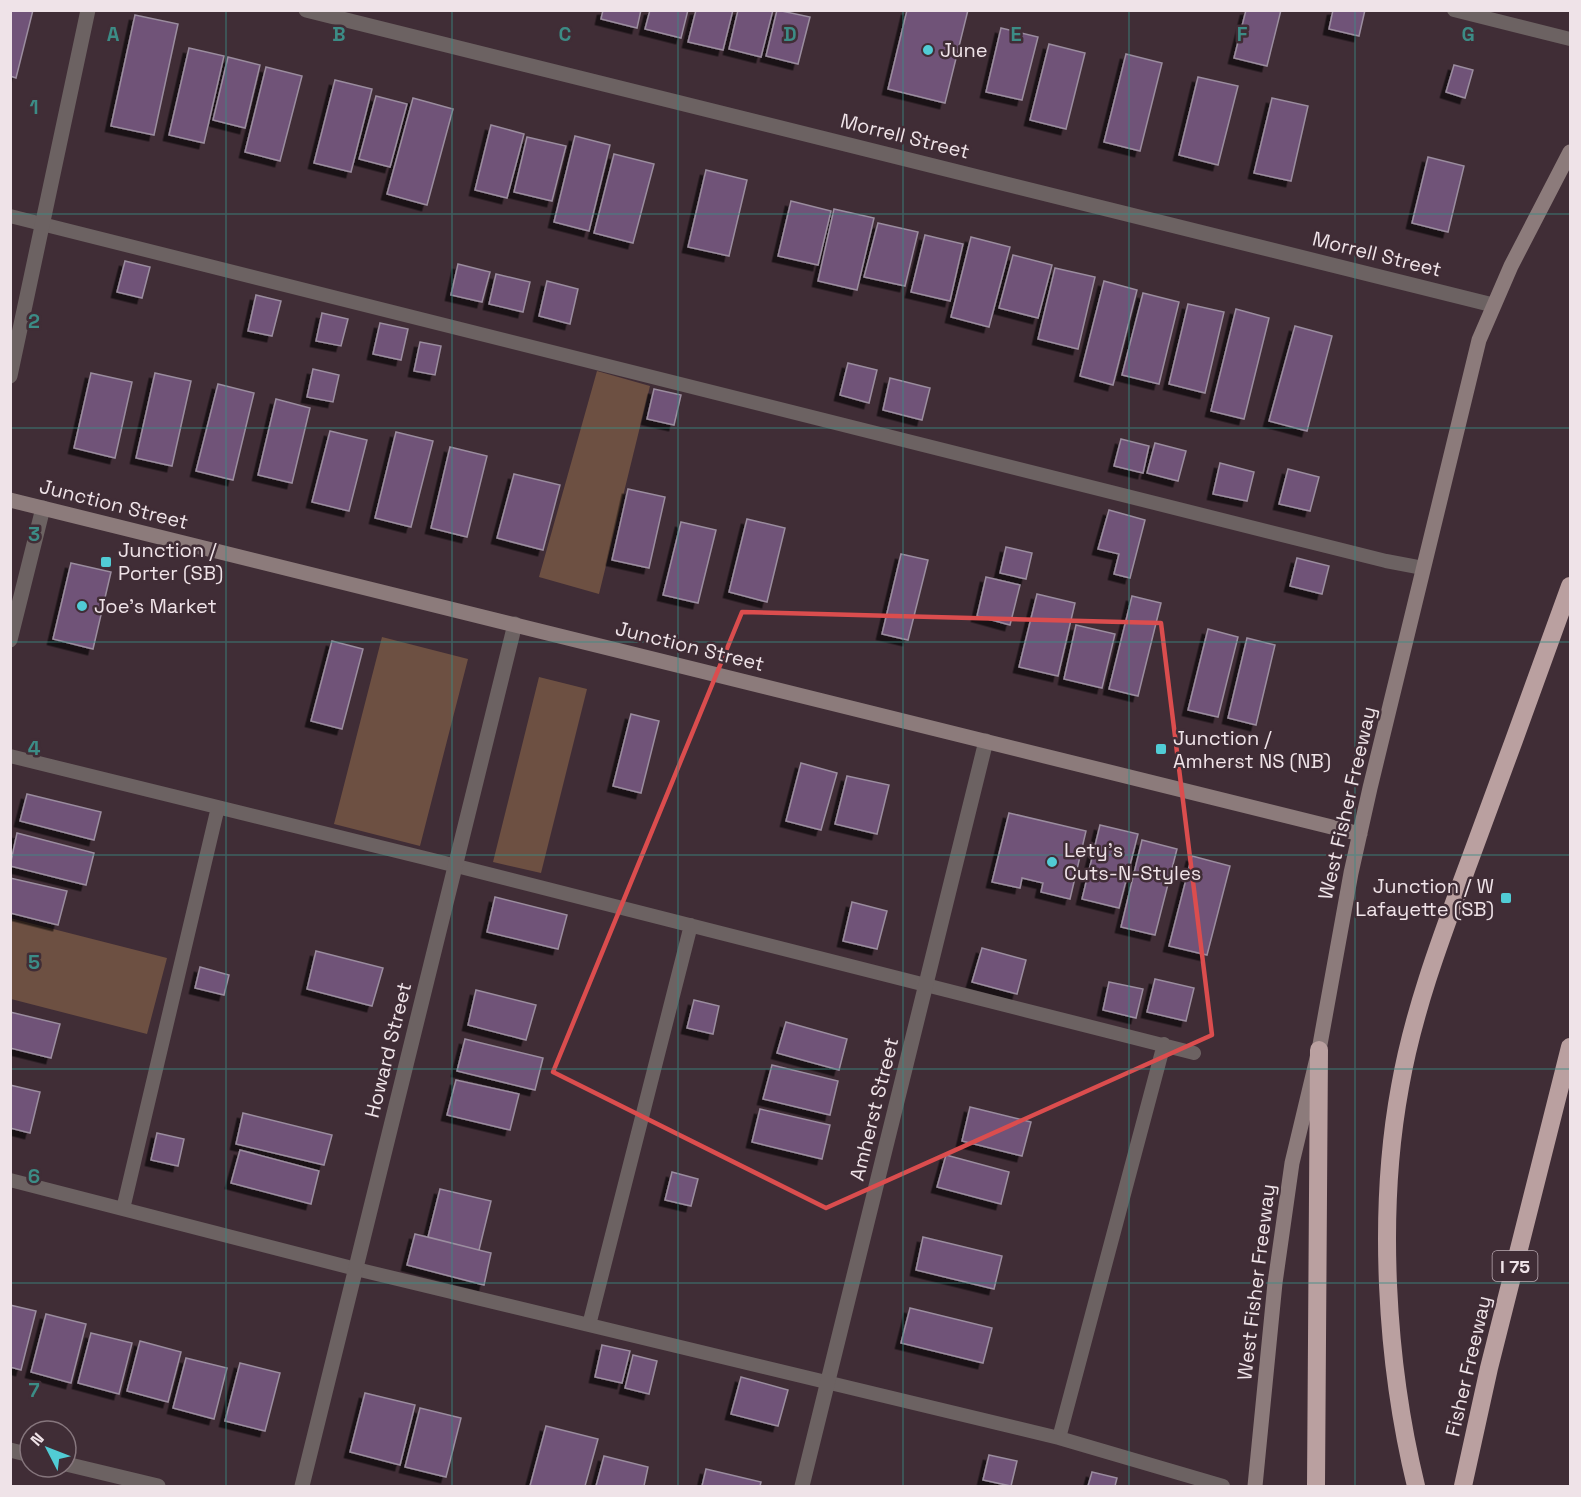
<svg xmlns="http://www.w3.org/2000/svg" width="1581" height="1497" viewBox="0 0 1581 1497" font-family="'Space Grotesk',sans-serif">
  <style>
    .green { fill: #6d5042 }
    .building { fill: #6f5278; stroke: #9b8d9f; stroke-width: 1.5; filter: url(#shadow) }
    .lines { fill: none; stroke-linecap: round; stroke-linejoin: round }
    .lane { stroke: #6c6262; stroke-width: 14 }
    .street { stroke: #6c6262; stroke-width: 15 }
    .secondary { stroke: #8c7b7b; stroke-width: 15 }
    .highway { stroke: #baa0a0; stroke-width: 18 }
    .marked { fill: none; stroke: #db4d4e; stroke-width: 4.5; stroke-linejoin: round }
    .grid { fill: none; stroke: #3c8c86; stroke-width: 1.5; stroke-opacity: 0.55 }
    .poi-dot { fill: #51ccd5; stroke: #402d36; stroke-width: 2 }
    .labels { text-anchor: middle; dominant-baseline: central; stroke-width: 5; stroke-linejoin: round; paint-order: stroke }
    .shield { fill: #402d36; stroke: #baacb3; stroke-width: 1.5 }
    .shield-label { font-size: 18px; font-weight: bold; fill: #efe3e8 }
    .poi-label { font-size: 20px; fill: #efe3e8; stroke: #402d36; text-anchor: start }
    .street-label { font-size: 20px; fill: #efe3e8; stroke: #402d36 }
    .grid-label { font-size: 20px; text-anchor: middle; font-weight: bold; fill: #3c8c86; stroke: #402d36; stroke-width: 5; stroke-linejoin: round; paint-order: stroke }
  </style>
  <defs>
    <filter id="shadow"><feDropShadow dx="-5.5" dy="5.5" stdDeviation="0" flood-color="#0009"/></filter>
  </defs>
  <rect width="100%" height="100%" fill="#402d36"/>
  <path class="green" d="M597,371l53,15 -51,208 -60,-17z
    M382,637l86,22 -48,187 -86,-22z
    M539,677l48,12 -46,184 -48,-11z
    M10,918l157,40 -20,76 -136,-35z"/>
  <path class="building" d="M10,10h23l-17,68 -6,-2z
    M603,10h38l-4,18 -36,-9z
    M650,10h38l-7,28 -36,-9z
    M696,10h37l-10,40 -35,-8z
    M738,10h35l-12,47 -32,-8z
    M777,10l33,7 -12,47 -32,-8z
    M907,10h61l-23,93 -57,-14z
    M1246,10h35l-14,56 -33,-8z
    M1333,10h32l-6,26 -30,-7z
    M135,15l43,9 -24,111 -43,-9z
    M1001,28l37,9 -16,63 -36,-8z
    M1049,44l36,9 -19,76 -36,-9z
    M189,48l35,8 -20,87 -35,-8z
    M1126,54l36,9 -22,88 -36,-9z
    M228,57l32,8 -15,63 -32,-8z
    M1454,65l19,5 -8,28 -19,-6z
    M266,67l36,9 -22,85 -35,-9z
    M1198,77l40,9 -20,79 -39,-10z
    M335,80l37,9 -21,83 -37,-9z
    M376,96l31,8 -17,63 -31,-8z
    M413,98l40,11 -26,96 -40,-11z
    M1272,98l36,8 -17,75 -37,-8z
    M491,125l33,9 -17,64 -32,-8z
    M575,136l35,9 -21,86 -35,-9z
    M527,137l39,9 -14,55 -38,-9z
    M614,154l40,10 -21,79 -39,-10z
    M1428,157l36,9 -16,66 -36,-9z
    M706,170l41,10 -18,76 -41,-9z
    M791,201l40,10 -13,54 -40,-9z
    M834,209l40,9 -17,72 -39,-9z
    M878,223l40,9 -13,54 -41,-9z
    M925,235l38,9 -13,57 -39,-9z
    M971,237l39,10 -21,80 -38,-10z
    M1013,255l39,10 -14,53 -39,-10z
    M125,261l25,6 -8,31 -25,-6z
    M458,264l32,8 -8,30 -31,-7z
    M1055,268l40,9 -17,72 -40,-10z
    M496,274l34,8 -7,30 -34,-8z
    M547,281l31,8 -8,35 -31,-8z
    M1104,281l33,9 -24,95 -33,-9z
    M1143,293l36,9 -20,82 -37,-9z
    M256,295l25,6 -9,35 -24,-5z
    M1188,304l36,8 -19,81 -36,-9z
    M1236,309l33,9 -25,101 -33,-8z
    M322,313l26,6 -7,27 -25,-5z
    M380,323l28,6 -7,31 -28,-6z
    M1295,326l37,10 -25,95 -38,-10z
    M420,342l21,4 -6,29 -21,-4z
    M848,363l29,7 -8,33 -29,-8z
    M313,369l26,6 -6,27 -26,-5z
    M91,373l41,9 -17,76 -41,-10z
    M155,373l36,8 -19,85 -36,-8z
    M890,378l40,10 -8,32 -39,-10z
    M218,384l36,9 -21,87 -37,-9z
    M654,389l27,6 -7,30 -27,-6z
    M276,399l34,9 -18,75 -34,-8z
    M330,431l37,9 -18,71 -37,-9z
    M396,432l37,9 -22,86 -36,-9z
    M1121,439l28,7 -6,27 -29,-7z
    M1155,443l31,8 -8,30 -31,-8z
    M450,447l37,9 -20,81 -36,-9z
    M1220,463l34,9 -7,29 -34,-7z
    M1288,469l31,8 -9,34 -31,-7z
    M514,474l46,11 -17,65 -46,-12z
    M628,489l37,8 -16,71 -37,-8z
    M1109,510l36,10 -15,58 -16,-4 5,-20 -21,-5z
    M747,519l38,9 -18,74 -38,-10z
    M681,522l35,8 -18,73 -35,-8z
    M1006,547l26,6 -6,26 -26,-6z
    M901,554l27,6 -20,80 -26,-6z
    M1297,558l32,8 -7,28 -32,-8z
    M71,563l40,9 -18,77 -40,-10z
    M986,577l34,8 -10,40 -33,-9z
    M1037,594l38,9 -17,73 -39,-9z
    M1132,596l29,7 -23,93 -29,-7z
    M1076,625l39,9 -13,54 -38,-9z
    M1208,629l30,8 -20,80 -30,-7z
    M1247,638l28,7 -19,80 -28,-7z
    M332,641l31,8 -21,80 -31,-8z
    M631,714l28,7 -18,72 -28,-7z
    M801,763l36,10 -16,57 -35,-9z
    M847,776l42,9 -12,49 -42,-10z
    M27,794l74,18 -7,28 -74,-19z
    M1009,813l77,18 -16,68 -29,-7 2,-9 -21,-5 -2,10 -28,-6z
    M1100,825l38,9 -19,74 -37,-9z
    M17,833l77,20 -8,32 -76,-19z
    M1142,840l35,9 -22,86 -34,-8z
    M1192,856l38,10 -23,89 -38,-9z
    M10,878l57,13 -9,34 -48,-12z
    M495,897l72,18 -9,34 -71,-17z
    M852,902l35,9 -10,38 -34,-8z
    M982,948l44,12 -9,34 -45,-12z
    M316,951l67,17 -11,38 -65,-17z
    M200,967l29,8 -5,20 -29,-7z
    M1155,979l39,9 -8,33 -39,-9z
    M1109,982l34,7 -7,29 -33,-8z
    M476,990l60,15 -10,35 -58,-15z
    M694,1000l25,6 -6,28 -26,-6z
    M10,1012l50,12 -9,34 -41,-10z
    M786,1022l61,17 -8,31 -62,-17z
    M465,1039l78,19 -8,32 -78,-19z
    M772,1065l66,16 -8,34 -67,-16z
    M456,1080l63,14 -9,36 -63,-15z
    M10,1085l30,7 -10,41 -20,-5z
    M970,1107l61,15 -9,34 -60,-15z
    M760,1109l70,16 -8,34 -70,-17z
    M243,1113l89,22 -8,30 -88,-21z
    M157,1133l27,6 -6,27 -27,-6z
    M240,1150l79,21 -8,33 -80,-21z
    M946,1155l63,17 -8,32 -64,-17z
    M672,1172l26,7 -7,27 -26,-6z
    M440,1189l51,12 -12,49 -51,-13z
    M415,1234l76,19 -7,32 -77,-20z
    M923,1237l79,19 -8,33 -78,-19z
    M10,1305l26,6 -15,59 -11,-3z
    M910,1308l82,20 -9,35 -82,-20z
    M46,1314l40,10 -15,59 -40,-11z
    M91,1333l41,10 -13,51 -41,-11z
    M140,1341l41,11 -13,50 -41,-11z
    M602,1345l28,6 -8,32 -27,-6z
    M633,1355l24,6 -8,33 -24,-6z
    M186,1358l41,10 -13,51 -41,-11z
    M240,1363l40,10 -15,58 -40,-10z
    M741,1377l47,13 -10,36 -47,-12z
    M365,1393l50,12 -15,60 -50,-13z
    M420,1408l41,10 -15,59 -41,-10z
    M546,1426l52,13 -13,47h-55z
    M989,1455l28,6 -6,25 -28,-6z
    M604,1456l44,11 -4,19h-48z
    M706,1469l55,13 -1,4h-58z
    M1092,1472l25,6 -2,8h-27z"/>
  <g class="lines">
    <path class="lane" d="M1454,10l116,29
      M10,216l1376,345 37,7
      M10,756l419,103 765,194
      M10,1180l346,89 703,169 164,48
      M123,1209l95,-402
      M589,1325l102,-400
      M1059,1438l105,-394"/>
    <path class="street" d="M306,10l1187,295
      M10,376l78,-366
      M10,640l33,-132
      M10,1450l20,5
      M66,1464l92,22
      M302,1486l213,-862
      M802,1486l184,-745"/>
    <path class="secondary" d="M10,500l1350,334
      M1255,1486l20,-203 17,-120 27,-113 32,-177 19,-85 109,-448 32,-74 59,-114"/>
    <path class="highway" d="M1316,1486l3,-436
      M1416,1486c-30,-123 -39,-274 -16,-399 14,-80 44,-157 72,-233 33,-89 66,-179 98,-268
      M1463,1486l26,-118 81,-321"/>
  </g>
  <path class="marked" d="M742,612l419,11 51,412 -386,173 -273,-136z"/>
  <path class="grid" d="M226,10v1476M452,10v1476M678,10v1476M903,10v1476M1129,10v1476M1355,10v1476M10,214h1560M10,428h1560M10,642h1560M10,855h1560M10,1069h1560M10,1283h1560"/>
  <g class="poi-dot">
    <circle cx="928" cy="50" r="6"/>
    <rect x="100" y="556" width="12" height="12" rx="3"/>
    <circle cx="82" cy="606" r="6"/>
    <rect x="1155" y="743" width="12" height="12" rx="3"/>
    <circle cx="1052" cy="862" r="6"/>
    <rect x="1500" y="892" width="12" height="12" rx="3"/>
  </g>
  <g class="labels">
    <rect class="shield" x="1492.5" y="1251" width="45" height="30" rx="4.5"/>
    <g class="shield-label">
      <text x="1515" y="1266">I 75</text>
    </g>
    <g class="poi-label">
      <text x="940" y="50">June</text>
      <text x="118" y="550">Junction /<tspan x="118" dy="23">Porter (SB)</tspan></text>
      <text x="94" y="606">Joe's Market</text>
      <text x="1173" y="738">Junction /<tspan x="1173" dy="23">Amherst NS (NB)</tspan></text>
      <text x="1064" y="850">Lety's<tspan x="1064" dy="23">Cuts-N-Styles</tspan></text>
      <text x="1494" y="886" text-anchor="end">Junction / W<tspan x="1494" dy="23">Lafayette (SB)</tspan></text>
    </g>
    <g class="street-label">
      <text transform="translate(905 136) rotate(14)">Morrell Street</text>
      <text transform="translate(1377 254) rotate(14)">Morrell Street</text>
      <text transform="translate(114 504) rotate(14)">Junction Street</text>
      <text transform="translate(690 646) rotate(14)">Junction Street</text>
      <text transform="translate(1347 803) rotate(-77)">West Fisher Freeway</text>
      <text transform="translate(388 1050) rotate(-76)">Howard Street</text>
      <text transform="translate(874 1109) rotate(-76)">Amherst Street</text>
      <text transform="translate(1256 1282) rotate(-83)">West Fisher Freeway</text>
      <text transform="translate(1468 1366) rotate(-77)">Fisher Freeway</text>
    </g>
  </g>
  <g class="grid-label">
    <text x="113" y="41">A</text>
    <text x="339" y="41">B</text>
    <text x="565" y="41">C</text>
    <text x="790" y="41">D</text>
    <text x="1016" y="41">E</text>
    <text x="1242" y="41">F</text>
    <text x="1468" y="41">G</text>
    <text x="34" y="114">1</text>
    <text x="34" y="328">2</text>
    <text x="34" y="541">3</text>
    <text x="34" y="755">4</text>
    <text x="34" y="969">5</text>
    <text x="34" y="1183">6</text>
    <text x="34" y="1397">7</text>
  </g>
  <rect width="1581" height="1497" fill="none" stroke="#efe3e8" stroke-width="24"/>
  <g transform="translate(48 1449) rotate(312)"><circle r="28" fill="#402d36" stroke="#86767d" stroke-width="1.5"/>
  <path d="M0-4.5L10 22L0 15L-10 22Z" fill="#51ccd5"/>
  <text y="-9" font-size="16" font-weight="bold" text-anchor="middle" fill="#efe3e8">N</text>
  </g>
</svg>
